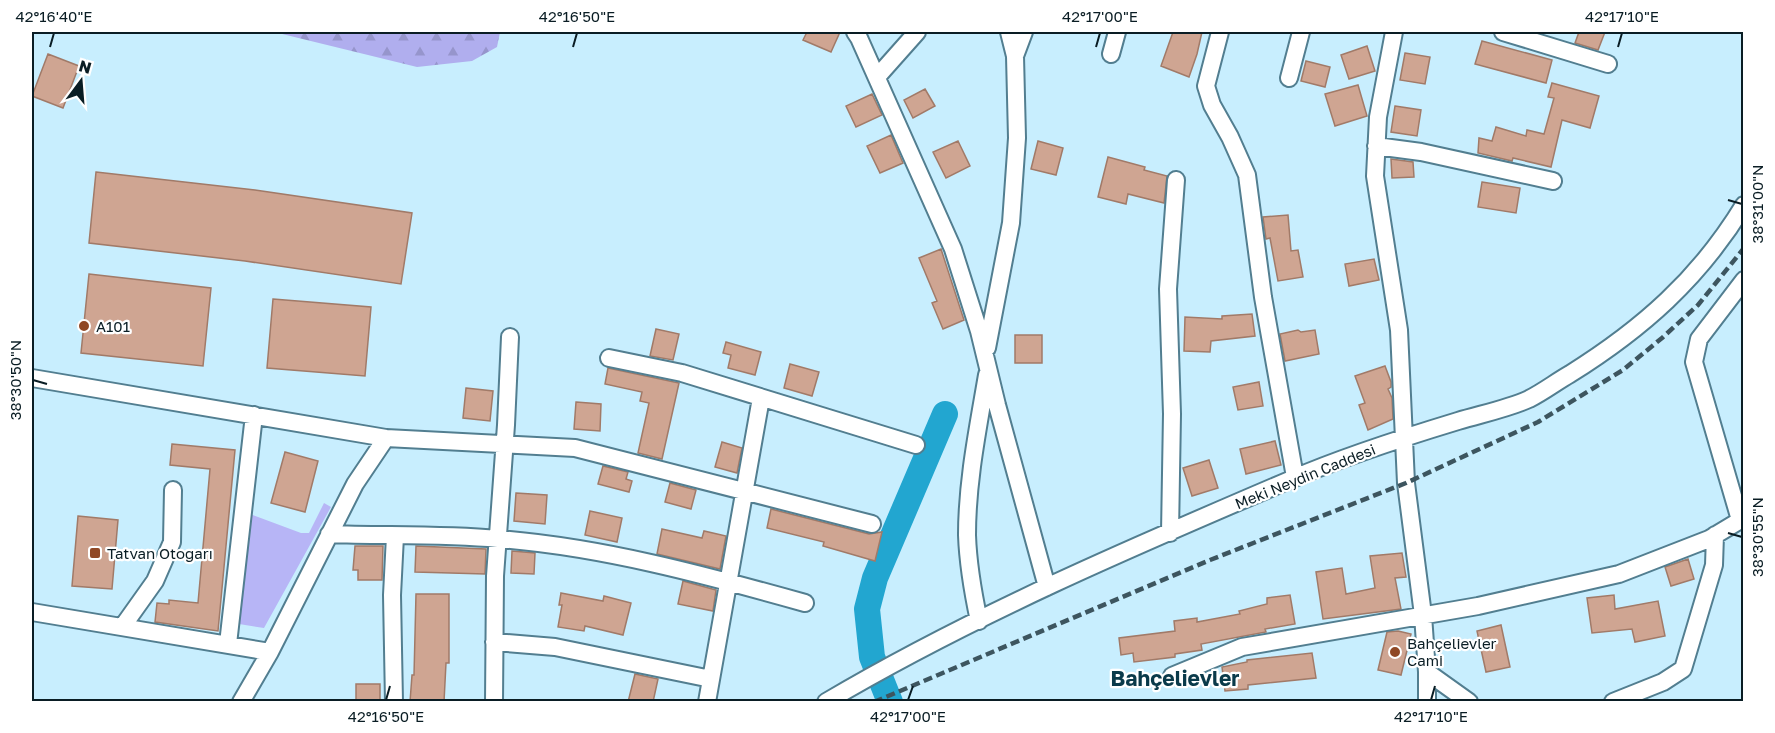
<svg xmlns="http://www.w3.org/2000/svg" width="1775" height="733" viewBox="0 0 1775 733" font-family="'Golos Text',sans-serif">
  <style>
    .green { fill: #b7b5f6 }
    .forest { fill: url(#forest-firs) }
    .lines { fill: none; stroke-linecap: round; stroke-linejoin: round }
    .river { stroke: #22a6d0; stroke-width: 26 }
    .building { fill: #cfa592; stroke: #a17a68; stroke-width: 1.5 }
    .minor-casing { stroke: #527e90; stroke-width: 20 }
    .minor { stroke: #fff; stroke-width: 16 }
    .rail { stroke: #3d555f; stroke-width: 4.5; stroke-dasharray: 9 4.5; stroke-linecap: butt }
    .ticks { fill: none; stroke: #0a1d24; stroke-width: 2 }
    .poi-dot { fill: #904825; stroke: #fff; stroke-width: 2 }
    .labels { text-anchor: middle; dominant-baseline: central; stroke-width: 4.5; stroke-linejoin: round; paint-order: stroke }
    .poi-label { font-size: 15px; fill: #0a1d24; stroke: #fff; text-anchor: start }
    .street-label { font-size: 15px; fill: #0a1d24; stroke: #fff }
    .district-label { font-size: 21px; font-weight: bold; fill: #0a3a4a; stroke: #fff }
    .neatline { fill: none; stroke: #0a1d24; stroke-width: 2 }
    .ticks-label { font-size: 15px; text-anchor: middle; fill: #0a1d24 }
  </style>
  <defs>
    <pattern id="forest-firs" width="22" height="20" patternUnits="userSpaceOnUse" patternTransform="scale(1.5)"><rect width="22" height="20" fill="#b0aeee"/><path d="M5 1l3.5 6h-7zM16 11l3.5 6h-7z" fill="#9695cc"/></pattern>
  </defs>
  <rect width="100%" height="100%" fill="#c8eefe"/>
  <path class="green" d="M324,503l7,4 -67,121 -25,-4 11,-110 51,19h8z"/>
  <path class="forest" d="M274,32h226l-3,15 -25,14 -55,6z"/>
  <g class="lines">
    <path class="river" d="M890,702l-18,-45 -5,-48 8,-31 70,-164"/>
  </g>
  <path class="building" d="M807,32h33l-9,20 -28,-12z
    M1173,32h29l-5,22 -8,23 -28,-11z
    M1579,32h26l-7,18 -23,-7z
    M1482,41l70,19 -6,23 -71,-19z
    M1367,46l8,25 -26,8 -8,-24z
    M1405,53l25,4 -5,27 -25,-4z
    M48,54l31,12 -16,42 -31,-12z
    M1306,61l24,6 -5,20 -24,-6z
    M1552,83l47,13 -9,32 -28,-8 -11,47 -38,-9 -1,3 -34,-8 1,-15 13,3 4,-14 30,9 1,-6 17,4 10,-36 -6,-1z
    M1358,85l9,31 -32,10 -10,-32z
    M925,89l10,17 -22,12 -9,-18z
    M872,94l10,21 -26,12 -10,-21z
    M1395,106l26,4 -4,26 -26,-4z
    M891,135l12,28 -23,10 -13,-27z
    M958,141l12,25 -24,12 -13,-26z
    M1038,141l25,7 -7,27 -25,-6z
    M1108,157l37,10 -1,3 23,6 -3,27 -36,-9 -2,10 -28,-7z
    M1391,159l22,3 1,15 -22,1z
    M96,172l159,18 157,23 -11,71 -156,-23 -156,-18z
    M1482,182l38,6 -4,25 -38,-6z
    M1288,215l3,36 7,-1 5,27 -25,4 -8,-43 -4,1 -3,-22z
    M941,249l23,71 -21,9 -11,-26 5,-2 -18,-43z
    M1374,259l5,21 -30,6 -4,-22z
    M89,274l122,14 -8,78 -122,-13z
    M273,299l98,8 -6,69 -98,-8z
    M1252,314l3,22 -44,5 -1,11 -26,-1 1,-34 37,2v-3z
    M656,329l23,5 -6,26 -23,-4z
    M1298,330l3,2 14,-2 4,24 -34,7 -5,-27z
    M1015,335h27v28h-27z
    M726,342l35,10 -6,23 -27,-7 3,-13 -8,-2z
    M790,364l29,8 -7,24 -28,-8z
    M1385,366l6,16v5l-3,2 4,9 1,21 -25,11 -9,-25 6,-2 -10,-27z
    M608,368l71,15 -17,76 -24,-6 11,-50 -9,-2 2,-9 -37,-8z
    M1259,382l4,24 -25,4 -5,-23z
    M466,388l27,3 -3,30 -27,-3z
    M576,402l25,2 -1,27 -26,-2z
    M1275,441l6,24 -35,9 -6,-25z
    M722,442l20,6 -5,25 -22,-6z
    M172,444l63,6 -17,181 -63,-9 2,-19 12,1v-4l29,3 12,-134 -40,-4z
    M285,452l33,9 -13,51 -34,-9z
    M1209,460l9,28 -26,8 -9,-28z
    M603,466l25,6 -2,7 6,2 -3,11 -31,-8z
    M670,483l26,7 -5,19 -26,-7z
    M516,493l31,2 -2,29 -31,-3z
    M771,509l98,25 13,-2 -7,29 -52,-15 1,-4 -57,-14z
    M590,511l32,7 -5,24 -32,-7z
    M78,516l40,4 -6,69 -40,-3z
    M662,529l40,9 2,-7 22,5 -6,33 -63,-15z
    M355,546h28l-1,34h-24v-10h-5z
    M416,546l70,3 -1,25 -70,-2z
    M512,551l23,2 -1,21 -23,-1z
    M1402,553l4,24 -11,1 6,31 -78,10 -7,-47 26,-4 4,26 29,-6 -5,-32z
    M1688,559l6,20 -23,7 -6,-19z
    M683,581l33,9 -3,21 -35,-7z
    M561,593l42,8 1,-5 27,7 -8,32 -38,-9 -1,5 -26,-4 4,-22h-3z
    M416,594h33v69h-3l-2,39h-34l2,-27h2z
    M1290,595l5,29 -30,5 1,3 -65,12 1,6 -27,4v3l-41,5 -1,-9 -12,2 -2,-17 56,-7 -1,-10 23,-3v4l43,-8 -1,-3 28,-7v-6z
    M1614,595l1,14 43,-8 7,35 -30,6 -3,-13 -40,4 -5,-35z
    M1501,625l9,42 -24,5 -9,-41z
    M1398,631l13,3 -10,41 -23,-5 9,-38z
    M1312,653l4,25 -68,7v4l-23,2 -3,-24 25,-5v-2z
    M635,674l23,5 -5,23h-25z
    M356,684h24v17l-24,1z"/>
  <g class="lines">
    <defs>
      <path id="minor" d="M855,32l4,6 94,211 26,82 18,74 50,182
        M1220,32l-14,54 6,19 18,32 17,38 16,122 32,180
        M1394,32l-16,85 -3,59 24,154 7,153 17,132 4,57v30
        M1503,32l105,32
        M1111,54l6,-22
        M1015,56l9,-24
        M877,77l40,-45
        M1289,78l12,-46
        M1376,146l45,6 132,29
        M987,348l24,-125 6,-85 -2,-82 -6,-24
        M609,358l73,15 234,72
        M32,378l354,60 189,10 297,76
        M1740,520l-46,-158 5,-23 45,-59
        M1170,533l2,-119 -4,-125 8,-109
        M329,534c56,2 113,0 169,5 104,8 207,36 307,64
        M32,612l238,40
        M979,621c-6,-28 -11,-57 -12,-86 0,-54 11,-107 20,-160
        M123,626l32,-45 17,-39 1,-52
        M494,642l61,5 156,32
        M228,644l26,-229
        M1427,672l42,30
        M1172,676l70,-29 236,-41 141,-32 90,-35 35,-21
        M241,702l29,-50 85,-168 31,-46
        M394,702l-2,-107 3,-59
        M494,702l1,-126 11,-151 4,-88
        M707,702l54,-304
        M826,702c147,-87 309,-156 466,-223 53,-23 110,-41 166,-58 23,-7 49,-12 71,-22 14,-7 27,-17 41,-25 72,-45 129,-95 174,-169
        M1613,702l50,-20 20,-13 31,-104 1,-30"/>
    </defs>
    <use href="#minor" class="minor-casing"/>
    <use href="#minor" class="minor"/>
    <path class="rail" d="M874,702l336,-142 196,-77 132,-61 85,-52 39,-32 36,-33 46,-57"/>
  </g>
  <path class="ticks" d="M50,47l4,-14M573,47l4,-14M1096,47l4,-14M1618,47l4,-14M1728,200l14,4M33,380l14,4M1728,533l14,4M386,700l4,-14M908,700l5,-14M1431,700l4,-14"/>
  <g class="poi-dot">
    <circle cx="84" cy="326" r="6"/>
    <rect x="89" y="547" width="12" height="12" rx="3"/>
    <circle cx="1395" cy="652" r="6"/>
  </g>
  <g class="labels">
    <g class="poi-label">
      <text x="96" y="326">A101</text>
      <text x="107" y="553">Tatvan Otogarı</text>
      <text x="1407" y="643">Bahçelievler<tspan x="1407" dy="17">Cami</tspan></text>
    </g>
    <g class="street-label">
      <text transform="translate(1305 476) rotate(-22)">Meki Neydin Caddesi</text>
    </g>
    <g class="district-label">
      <text x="1175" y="678">Bahçelievler</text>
    </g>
  </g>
  <rect width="1775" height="733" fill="none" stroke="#ffffff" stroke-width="66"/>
  <g transform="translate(81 81) rotate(16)" stroke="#ffffff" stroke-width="4.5" paint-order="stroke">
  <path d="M0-4.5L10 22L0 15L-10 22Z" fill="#0a1d24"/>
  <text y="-9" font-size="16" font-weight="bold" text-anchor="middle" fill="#0a1d24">N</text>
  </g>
  <rect x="33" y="33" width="1709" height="667" class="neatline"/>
  <g class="ticks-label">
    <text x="54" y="22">42°16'40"E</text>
    <text x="577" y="22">42°16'50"E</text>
    <text x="1100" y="22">42°17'00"E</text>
    <text x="1622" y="22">42°17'10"E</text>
    <text transform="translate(1758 204) rotate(-90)" y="5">38°31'00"N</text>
    <text transform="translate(16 380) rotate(-90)" y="5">38°30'50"N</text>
    <text transform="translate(1758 537) rotate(-90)" y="5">38°30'55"N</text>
    <text x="386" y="722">42°16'50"E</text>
    <text x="908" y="722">42°17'00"E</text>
    <text x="1431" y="722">42°17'10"E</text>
  </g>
</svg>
